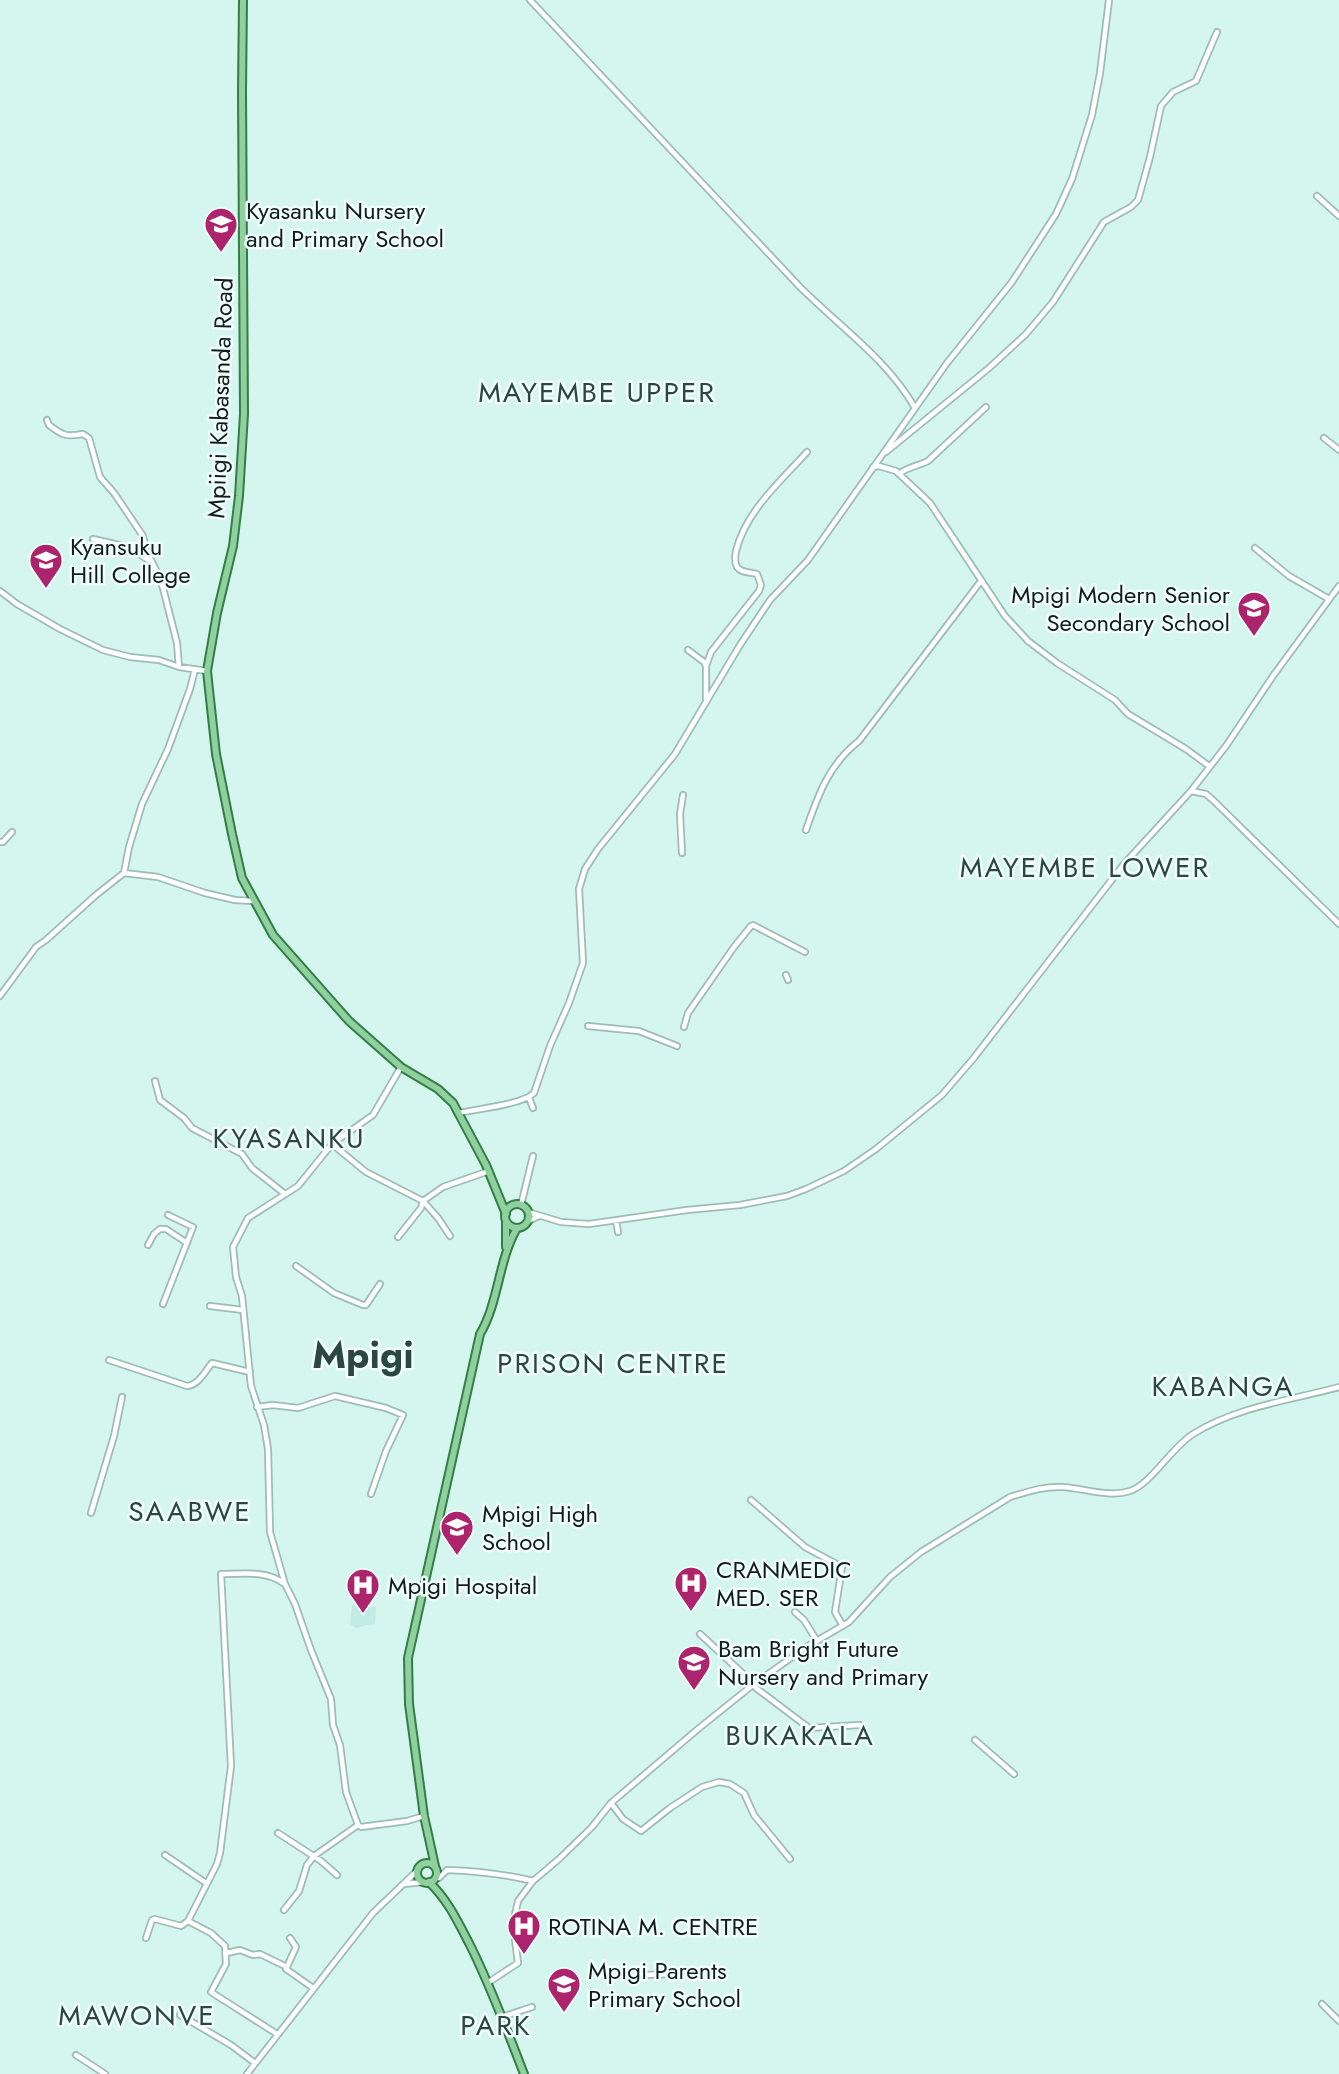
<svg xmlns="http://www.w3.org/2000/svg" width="1339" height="2074" viewBox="0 0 1339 2074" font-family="Jost,sans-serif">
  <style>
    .built { fill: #c1ebe3 }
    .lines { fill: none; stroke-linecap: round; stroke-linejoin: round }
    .minor-casing { stroke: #9dbcb6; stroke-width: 8 }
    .major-casing { stroke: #337d46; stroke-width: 10 }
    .minor { stroke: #fff; stroke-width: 4.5 }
    .major { stroke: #90d09e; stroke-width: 6 }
    .labels { text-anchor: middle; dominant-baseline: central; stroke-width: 5; stroke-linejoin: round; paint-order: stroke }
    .poi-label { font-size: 24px; fill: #101d1a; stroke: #f1fefb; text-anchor: start }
    .street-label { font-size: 24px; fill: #101d1a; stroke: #f1fefb }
    .quarter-label { font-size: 28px; letter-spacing: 2px; fill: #2a4742; stroke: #f1fefb }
    .town-label { font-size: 38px; font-weight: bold; fill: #2a4742; stroke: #f1fefb }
  </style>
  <rect width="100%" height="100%" fill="#d5f5ef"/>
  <path class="built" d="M352,1605l24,2 -1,17 -9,1 -9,3 -7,-4z"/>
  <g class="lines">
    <defs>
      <path id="minor" d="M530,0l270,287c39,39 88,73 115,121
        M1317,196l22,20
        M47,420l2,5c14,11 18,12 34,9l6,4 11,39 14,16 29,43 3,14 11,22 6,16 14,55 2,24
        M1324,438l15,12
        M886,452l103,-84 37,-34 27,-32 51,-80 27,-15 7,-7 12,-43 11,-51 12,-14 23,-11 21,-49
        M873,467l6,-1 17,5 34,32 75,113 23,25 29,22 58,37 13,14 58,35 23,17
        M899,474c8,-7 19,-8 29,-13l58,-54
        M93,539l35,8 22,14
        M1255,548l34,28 40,23
        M0,591l17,13 43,25 43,21 27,7 29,3 20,7 28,4
        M688,650l16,12 2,4v34
        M706,666l5,-14 48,-61 2,-6 -4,-11c-7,-2 -16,-1 -20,-7 -3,-5 -2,-11 -1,-16 10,-40 44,-69 71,-99
        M1191,791l15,3 8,7 125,123
        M806,830c12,-35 23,-66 53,-89l122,-160
        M0,842h3l9,-10
        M682,853l-2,-39 3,-19
        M124,873l5,-26 13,-43 26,-55 22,-60 5,-20
        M786,975l2,5
        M0,996l36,-49 10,-7 50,-45 28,-22 34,4 47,16 30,7 18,1
        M588,1026l51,5 38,15
        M684,1027l4,-14 46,-66 17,-21 2,-1 52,27
        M401,1067l-28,48 -41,29 -34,42 -50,32 -15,29 3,30 6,19 9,90 13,39 4,24 2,83 15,52 10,20 16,46 20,49 2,26 7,20 6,47 12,33 3,2 46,-6 17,-5
        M155,1081l5,19 24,18 8,10 50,26 10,14 33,26
        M529,1098l4,10
        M459,1113c18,-4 65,-9 75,-20l16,-47 19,-43 14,-40 -4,-74 6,-20 13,-20 77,-95 65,-109 30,-45 38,-40 139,-197 65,-81 44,-68 16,-35 20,-64 8,-42 9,-73
        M332,1144l34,28 57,29 15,17 12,18
        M521,1205l12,-49
        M528,1212l33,10 28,2 98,-14 53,-5 47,-9 19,-7 38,-18 32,-22 66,-54 31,-36 151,-195 67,-73 35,-45 47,-70 66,-90
        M528,1221l11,-5
        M616,1221l2,11
        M398,1237l23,-29 2,-7 20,-14 46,-16
        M148,1245l6,-11 6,-5h6l21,14
        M296,1266l38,27 29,12h3l14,-21
        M163,1304l30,-77 -25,-12
        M210,1306l33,4
        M109,1360l78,26c12,-1 18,-15 25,-23l38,9
        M257,1407l16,-2 25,3 37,-12 51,12 17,7 -17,36 -15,43
        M751,1500l54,47 37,20 -7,45 8,14
        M91,1513l23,-77 8,-39
        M795,1612l9,8 13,21
        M700,1634l54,50 2,4 53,40 51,-3
        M975,1740l39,34
        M611,1803l12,16 18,12 29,-23 32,-21 17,-5 11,2 14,9 10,22 36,44
        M278,1833l43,28 16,14
        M165,1855l41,28
        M439,1878l8,-8c30,1 57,4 86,11
        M404,1884l20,-2
        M284,1910l15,-19 8,-26 7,-9 44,-31
        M146,1938l6,-18 3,-1 26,7 7,-5
        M290,1938l6,9 -10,22 27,19
        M227,1953l13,-3 13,5 7,-1 25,12
        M642,1975l34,-1
        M489,1982l29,-19 -5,-39 5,-23 15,-20 26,-22 33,-32 19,-24 87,-74 56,-45 54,-38 41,-24 41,-45 31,-25 89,-55c17,-5 34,-11 52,-10 22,1 46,11 68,4 21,-7 41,-43 63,-57 43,-27 98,-34 146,-47
        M1322,2004l17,17
        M180,2015l51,30 24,18
        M502,2017l30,-10
        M277,2034l-66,-42 15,-28 -1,-18 -14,-13 -23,-12 29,-57 3,-11 11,-87 -10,-192c20,0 46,-4 62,9
        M76,2055l29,19
        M247,2074l126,-161 45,-43"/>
      <path id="major" d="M243,0l-1,91 2,323 -5,82 -6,50 -16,67 -10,58 9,83 16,80 10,44 31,57 76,86 52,46 37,22 15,14 33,62 20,49
        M505 1216a12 12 0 1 1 24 0a12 12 0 1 1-24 0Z
        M506,1223v24
        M417 1873a10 10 0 1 1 20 0a10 10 0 1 1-20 0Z
        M435,1866l-11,-50 -15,-112 -1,-46 72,-324c19,-32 18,-73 37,-106
        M429,1882c19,18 29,40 41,63 21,42 37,85 54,129"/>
    </defs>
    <use href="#minor" class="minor-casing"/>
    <use href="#major" class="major-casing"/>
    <use href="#minor" class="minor"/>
    <use href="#major" class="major"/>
  </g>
  <defs>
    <symbol id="school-pin" viewBox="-11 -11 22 30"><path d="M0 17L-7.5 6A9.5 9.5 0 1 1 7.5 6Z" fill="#ac256c" stroke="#f1fefb"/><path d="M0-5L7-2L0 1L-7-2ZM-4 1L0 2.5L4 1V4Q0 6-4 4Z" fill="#fff"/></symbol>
    <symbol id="hospital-pin" viewBox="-11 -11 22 30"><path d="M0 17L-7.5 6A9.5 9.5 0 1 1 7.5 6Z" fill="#ac256c" stroke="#f1fefb"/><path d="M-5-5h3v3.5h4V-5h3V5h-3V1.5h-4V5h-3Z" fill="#fff"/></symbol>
  </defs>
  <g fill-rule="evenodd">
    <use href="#school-pin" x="202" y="205" width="38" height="52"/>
    <use href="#school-pin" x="27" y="541" width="38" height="52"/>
    <use href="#school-pin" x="1235" y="589" width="38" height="52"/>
    <use href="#school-pin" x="438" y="1508" width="38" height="52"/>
    <use href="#hospital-pin" x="672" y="1564" width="38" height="52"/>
    <use href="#hospital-pin" x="344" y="1566" width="38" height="52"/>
    <use href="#school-pin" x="675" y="1643" width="38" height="52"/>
    <use href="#hospital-pin" x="505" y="1907" width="38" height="52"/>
    <use href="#school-pin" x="545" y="1965" width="38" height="52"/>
  </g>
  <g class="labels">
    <g class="poi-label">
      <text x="246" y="210">Kyasanku Nursery<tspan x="246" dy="28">and Primary School</tspan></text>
      <text x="70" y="546">Kyansuku<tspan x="70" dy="28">Hill College</tspan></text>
      <text x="1230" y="594" text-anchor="end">Mpigi Modern Senior<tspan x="1230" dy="28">Secondary School</tspan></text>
      <text x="482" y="1513">Mpigi High<tspan x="482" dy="28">School</tspan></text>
      <text x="716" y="1569">CRANMEDIC<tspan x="716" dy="28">MED. SER</tspan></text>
      <text x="388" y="1585">Mpigi Hospital</text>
      <text x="718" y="1648">Bam Bright Future<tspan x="718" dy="28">Nursery and Primary</tspan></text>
      <text x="548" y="1926">ROTINA M. CENTRE</text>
      <text x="588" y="1970">Mpigi Parents<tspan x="588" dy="28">Primary School</tspan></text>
    </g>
    <g class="street-label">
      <text transform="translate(220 398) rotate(-88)">Mpiigi Kabasanda Road</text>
    </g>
    <g class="quarter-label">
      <text x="597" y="392">MAYEMBE UPPER</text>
      <text x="1085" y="867">MAYEMBE LOWER</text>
      <text x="289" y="1138">KYASANKU</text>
      <text x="613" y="1363">PRISON CENTRE</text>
      <text x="1223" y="1386">KABANGA</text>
      <text x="190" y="1511">SAABWE</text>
      <text x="800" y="1735">BUKAKALA</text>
      <text x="137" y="2015">MAWONVE</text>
      <text x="496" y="2025">PARK</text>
    </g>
    <g class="town-label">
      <text x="363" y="1354">Mpigi</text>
    </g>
  </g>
</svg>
